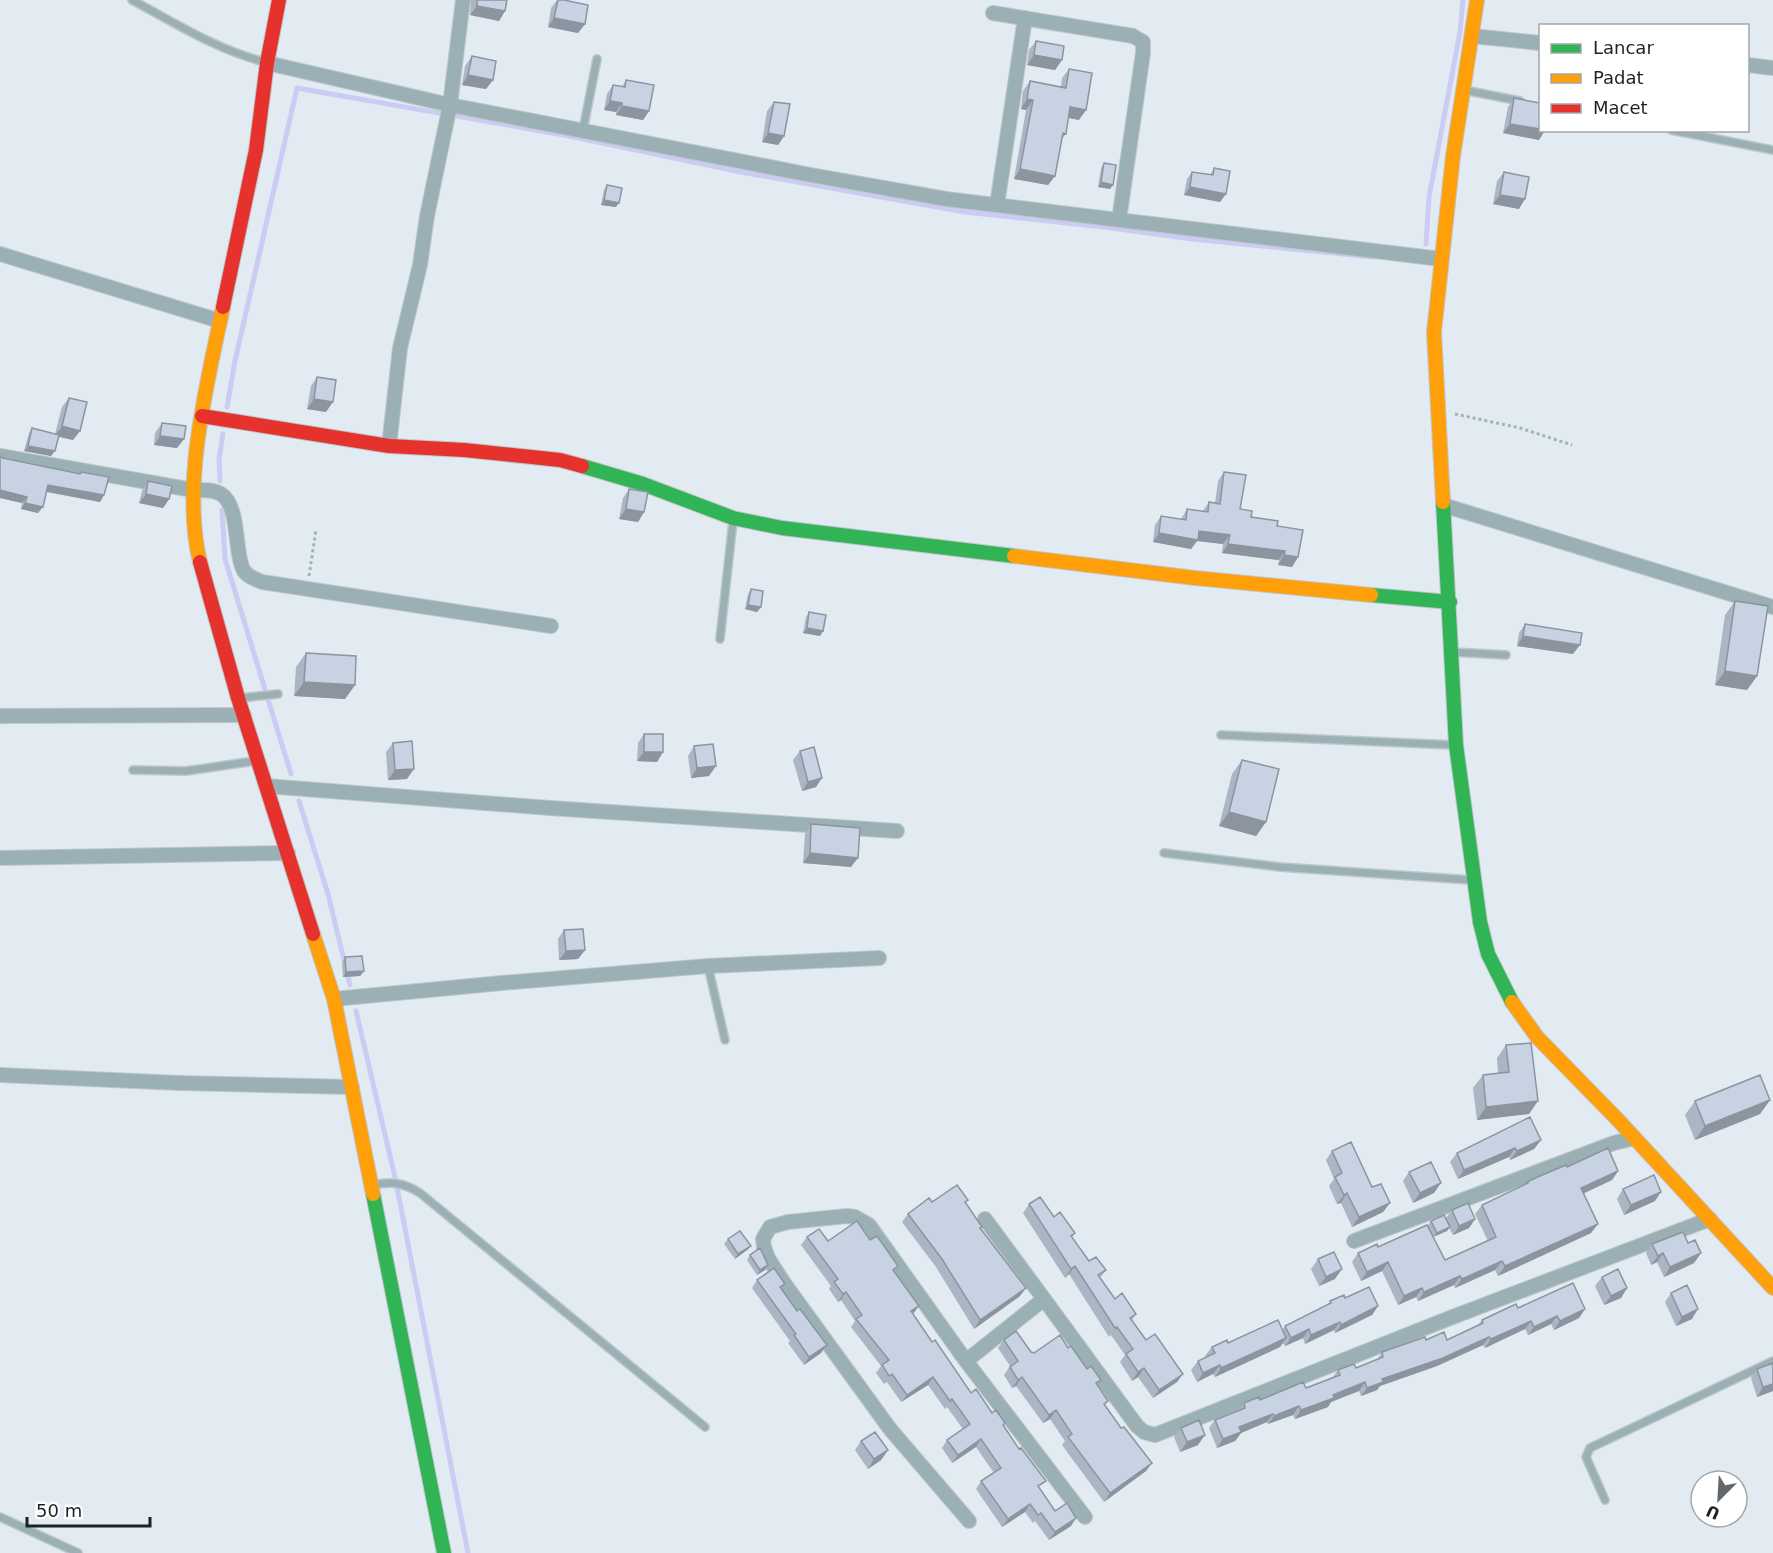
<svg xmlns="http://www.w3.org/2000/svg" width="1773" height="1553" viewBox="0 0 1773 1553" font-family="'DejaVu Sans',sans-serif">
  <style>
    .lines { fill: none; stroke-linecap: round; stroke-linejoin: round }
    .stream { stroke: #cbcbf3; stroke-width: 5 }
    .lane-casing { stroke: #bfc6cb; stroke-width: 10 }
    .street-casing { stroke: #bfc6cb; stroke-width: 16 }
    .fast-casing { stroke: #bfc6cb; stroke-width: 16 }
    .slow-casing { stroke: #bfc6cb; stroke-width: 16 }
    .jam-casing { stroke: #bfc6cb; stroke-width: 16 }
    .path { stroke: #a2b3b6; stroke-width: 3; stroke-dasharray: 3 3; stroke-linecap: butt }
    .lane { stroke: #9ab0b5; stroke-width: 7 }
    .street { stroke: #9ab0b5; stroke-width: 14 }
    .fast { stroke: #30b455; stroke-width: 14 }
    .slow { stroke: #ff9f0a; stroke-width: 14 }
    .jam { stroke: #e5322d; stroke-width: 14 }
    .wall { fill: #abb5c3 }
    .shaded-wall { fill: #8b949f }
    .building { fill: #c7d3e3; stroke: #8b949f; stroke-width: 1.5 }
  </style>
  <rect width="100%" height="100%" fill="#e1ebf1"/>
  <g class="lines">
    <path class="stream" d="M1426,244l3,-47 31,-165 3,-32
      M227,407l8,-46 62,-273 267,47 177,37 224,40 139,15 88,12 181,18
      M220,481l-1,-22 4,-25
      M222,510l3,49 66,215
      M299,801l29,93 22,91
      M356,1011l39,166 73,376"/>
    <defs>
      <path id="lane" d="M132,0c43,23 85,50 133,62
        M1464,90l56,11
        M583,130l14,-71
        M1671,130l102,20
        M720,639l13,-118
        M1452,652l54,3
        M241,698l37,-4
        M1221,735l233,10
        M133,770l53,1 69,-10
        M1164,853l116,14 191,13
        M708,966l17,74
        M374,1185c18,-4 30,-2 46,8l285,234
        M1605,1500l-19,-43 4,-9 183,-87
        M0,1517l78,36"/>
      <path id="street" d="M993,13l140,23 10,6v11l-24,167
        M1472,36l68,7
        M267,63l183,42 361,70 135,24 495,60
        M1748,65l25,3
        M997,205l28,-187
        M0,254l220,67
        M389,446l11,-98 20,-83 7,-49 23,-111 13,-105
        M0,456l193,34c9,0 20,-1 28,4 19,12 13,57 22,75 3,7 12,10 19,13l289,44
        M1443,505l330,102
        M0,716l244,-1
        M266,786l284,22 347,23
        M0,858l288,-5
        M334,999l168,-16 206,-17 171,-8
        M0,1075l180,8 172,4
        M985,1219l59,80
        M1354,1241l260,-98 20,-5
        M966,1361l78,-62 93,127 7,6 11,3 295,-117 260,-99
        M969,1521l-79,-92 -106,-146 -16,-25 -4,-11 -1,-8 7,-12 18,-5 59,-6 8,1 14,8 97,136 119,156"/>
      <path id="fast" d="M582,466l61,18 90,34 49,10 232,28
        M1443,502l13,243 24,177 8,32 24,48
        M1371,595l79,7
        M373,1194l71,359"/>
      <path id="slow" d="M1443,502l-9,-170 19,-176 24,-156
        M1014,556l181,22 176,17
        M200,562c-19,-77 7,-178 23,-255
        M313,934l21,65 39,195
        M1512,1002l25,35 81,83 155,168"/>
      <path id="jam" d="M223,307l33,-157 11,-87 12,-63
        M202,416l187,30 75,4 96,10 22,6
        M200,562l38,136 75,236"/>
    </defs>
    <use href="#lane" class="lane-casing"/>
    <use href="#street" class="street-casing"/>
    <use href="#fast" class="fast-casing"/>
    <use href="#slow" class="slow-casing"/>
    <use href="#jam" class="jam-casing"/>
    <path class="path" d="M1455,414l65,14 52,17
      M309,576l7,-46"/>
    <use href="#lane" class="lane"/>
    <use href="#street" class="street"/>
    <use href="#fast" class="fast"/>
    <use href="#slow" class="slow"/>
    <use href="#jam" class="jam"/>
  </g>
  <path class="wall" d="M471,0h36l-2,11 -6,10 -29,-6z
    M557,0h7l21,24 -7,9 -30,-6 3,-19z
    M1036,41l26,19 -7,10 -28,-5 2,-15z
    M472,56l21,24 -7,9 -24,-4 3,-19z
    M1069,69l10,51 -11,-2 -2,16 -5,6 -6,36 -7,9 -34,-6 12,-69 -5,-1 2,-18 7,-10 31,6 1,-9z
    M626,80l23,31 -6,9 -27,-5v-3l-12,-2 3,-16 6,-9 9,2z
    M1514,98l31,32 -6,10 -36,-7 5,-26z
    M774,102l10,34 -6,9 -16,-3 5,-31z
    M1104,163l9,22 -3,4 -12,-2 3,-19z
    M1214,168l6,34 -36,-7 3,-16 5,-7 18,3z
    M1504,172l15,37 -26,-5 4,-23z
    M607,185l9,22 -15,-2 3,-15z
    M317,377l9,35 -19,-3 4,-23z
    M69,398l11,33 -7,9 -15,-4 -7,20 -27,-5 5,-18 3,-5 23,6 7,-27z
    M162,423l22,16 -7,9 -23,-3 1,-12z
    M0,456l3,2 77,15 1,-1 23,23 -4,7 -54,-10 -8,21 -17,-4 1,-6 -22,-5z
    M1224,472l16,37 11,8 26,9 21,31 -6,10 -14,-2 1,-5 -57,-7 1,-9 -26,-3 -6,8 -38,-7 2,-17 6,-9 20,3 6,-10 16,2 6,-9 6,1 3,-22z
    M148,481l21,18 -6,9 -24,-5 3,-12z
    M629,489l15,23 -6,10 -19,-3 4,-21z
    M751,589l10,18 -4,5 -12,-3 3,-15z
    M1735,601l22,75 -10,14 -32,-5 10,-70z
    M809,612l14,19 -3,5 -17,-3 3,-16z
    M1525,624l48,30 -56,-8 2,-13z
    M306,653l49,32 -10,14 -51,-3 2,-29z
    M644,734l19,18 -6,10 -20,-1 1,-18z
    M393,743l14,36 -19,1 -2,-28z
    M694,746l15,30 -18,2 -3,-22z
    M800,751l16,36 -14,4 -9,-31z
    M1242,760l24,62 -10,14 -37,-10 13,-52z
    M811,824l40,43 -48,-4 2,-29z
    M564,930l21,20 -7,9 -19,1 -1,-21z
    M345,957l19,14 -4,5 -17,1 -1,-15z
    M1506,1045l23,69 -52,6 -4,-32 10,-13 15,-2 -1,-15z
    M1770,1100l-10,14 -65,26 -10,-25 10,-14z
    M1541,1140l-7,9 -24,11 -1,-3 -51,22 -8,-17 7,-9z
    M1332,1151l58,52 -7,9 -31,15 -11,-24 -4,1 -8,-18 5,-7 -8,-19z
    M1567,1167l51,4 -6,9 -29,13 15,31 -7,9 -93,43 -3,-6 -40,18 -1,-3 -36,16 -2,-4 -18,8 -16,-34 -21,10 -9,-19 6,-9 20,-6 50,-22 3,-4 15,-3 6,-8 23,9 -6,9 -16,7 -4,-7 -2,3 -14,6 12,23 43,-19 -13,-27 7,-9 43,-20 2,-3z
    M1409,1172l25,21 -21,10 -10,-22z
    M1623,1189l32,12 -31,14 -7,-16z
    M968,1200l-2,3 16,24 -1,1 39,68 -46,33 -38,-62 -34,-45 6,-8 24,-12z
    M1029,1204l25,13 21,16 -3,4 17,24 17,9 -6,8 15,21 21,15 -4,6 45,62 -24,16 -15,-21 -6,4 -12,-19 5,-7 -14,-20 -2,2 -40,-63 -4,4 -42,-65z
    M807,1237l21,4 42,-1 28,26 -3,6 18,42 19,28 39,51 34,30 -2,3 37,63 15,22 16,15 -22,14 -14,-19 -2,2 -8,-11 -23,15 -26,-38 5,-8 13,-8 -18,-26 -24,16 -10,-15 5,-8 16,-11 -16,-22 -2,2 -17,-24 -27,17 -14,-20 -3,2 -8,-11 5,-7 -30,-39 4,-6 -14,-21 -3,2 -9,-13 2,-3 -30,-41z
    M728,1239l23,7 -4,4 -12,9 -11,-15z
    M1688,1243l13,10 -7,10 -30,14 -7,-15 -6,3 -5,-12 6,-9z
    M750,1255l18,10 -3,5 -8,5 -10,-15z
    M1318,1259l17,20 -16,7 -8,-17z
    M1602,1277l25,11 -6,10 -17,7 -9,-19z
    M757,1280l24,9 40,64 -17,12 -16,-22 2,-2 -38,-53z
    M1671,1293l21,26 -16,7 -11,-24z
    M1345,1298l33,8 -6,9 -37,18 -1,-3 -29,14 -2,-6 -18,8 -2,-3 -3,4 -65,30 -2,-3 -16,8 -6,-12 7,-9 8,-3 -1,-2 7,-9 70,-17 3,-4 43,-22 2,-3z
    M1518,1308l67,1 -6,9 -25,12 -3,-6 -23,11 -3,-6 -40,19 -2,-3 -46,21 -57,20 -3,4 -16,6 -2,-5 -28,11 -3,5 -33,12 -2,-4 -25,9 -1,-2 -26,11 -6,8 -18,7 -8,-20 6,-8 24,-10 5,-7 62,-15 26,-10 6,-8 18,-2 21,-8 5,-8 44,-12h21l31,-15 4,-5z
    M1004,1340l30,13 34,-5 19,21 14,11 -4,5 11,16 -3,4 16,23 31,35 -6,8 -42,31 -42,-57 3,-4 -15,-22 -7,4 -27,-37 -4,2 -8,-13 6,-9 -12,-18z
    M1757,1369l16,22 -16,6 -6,-19z
    M1181,1428l17,17 -18,7 -6,-15z
    M861,1441l27,9 -7,10 -13,9 -13,-19z"/>
  <path class="shaded-wall" d="M477,6l28,5 -6,10 -29,-6z
    M554,18l31,6 -7,9 -30,-6z
    M1034,55l28,5 -7,10 -28,-5z
    M468,75l25,5 -7,9 -24,-4z
    M1027,99l6,1 -7,10 -5,-1z
    M610,101l12,2 -6,9 -12,-2z
    M622,106l27,5 -6,9 -27,-5z
    M1070,107l16,3 -7,10 -15,-3z
    M1510,124l30,5v1h5l-6,10 -36,-7z
    M768,133l16,3 -6,9 -16,-3z
    M1020,169l35,7 -7,9 -34,-6z
    M1101,182l12,3 -3,4 -12,-2z
    M1190,187l36,7 -6,8 -36,-7z
    M1500,195l25,4 -6,10 -26,-5z
    M604,200l15,3 -3,4 -15,-2z
    M314,399l19,3 -7,10 -19,-3z
    M62,426l18,5 -7,9 -18,-4z
    M160,436l24,3 -7,9 -23,-3z
    M28,446l27,5 -4,5 -27,-5z
    M48,485l56,10 -4,7 -57,-11z
    M0,490l27,7 -5,6 -22,-5z
    M146,494l23,5 -6,9 -24,-5z
    M25,503l18,4 -5,6 -17,-4z
    M626,509l18,3 -6,10 -19,-3z
    M1199,531l31,4 -7,9 -26,-3 -6,8 -38,-7 6,-9z
    M1228,544l57,7 -6,9 -57,-7z
    M1284,555l14,2 -6,10 -14,-2z
    M748,605l13,2 -4,5 -12,-3z
    M807,628l16,3 -3,5 -17,-3z
    M1523,636l57,9 -7,9 -56,-8z
    M1725,671l32,5 -10,14 -32,-5z
    M304,682l51,3 -10,14 -51,-3z
    M644,752h19l-6,10 -20,-1z
    M716,766l-7,10 -18,2 6,-10z
    M414,769l-7,10 -19,1 7,-10z
    M822,778l-6,9 -14,4 6,-9z
    M1229,812l37,10 -10,14 -37,-10z
    M810,853l48,5 -7,9 -48,-4z
    M585,950l-7,9 -19,1 7,-9z
    M364,971l-4,5 -17,1 3,-5z
    M1770,1100l-10,14 -65,26 10,-14z
    M1538,1101l-9,13 -52,6 9,-13z
    M1541,1140l-7,9 -24,11 7,-9z
    M1515,1148l-6,9 -51,22 6,-9z
    M1618,1171l-6,9 -38,18 7,-10z
    M1441,1183l-7,10 -21,10 7,-10z
    M1661,1192l-6,9 -31,14 7,-10z
    M1347,1193l-6,10 -4,1 7,-9z
    M1390,1203l-7,9 -31,15 7,-10z
    M1475,1219l-6,9 -16,7 6,-9z
    M1598,1224l-7,9 -93,43 7,-10z
    M1450,1227l-3,4 -14,6 4,-4z
    M751,1246l-4,4 -12,9 3,-5z
    M1663,1253l-6,9 -6,3 7,-9z
    M1701,1253l-7,10 -30,14 6,-10z
    M1502,1261l-7,9 -40,18 7,-9z
    M1388,1262l-6,9 -21,10 6,-9z
    M768,1265l-3,5 -8,5 3,-5z
    M1075,1266l-6,8 -4,4 6,-9z
    M1342,1269l-7,10 -16,7 7,-9z
    M1460,1276l-6,9 -36,16 6,-9z
    M1026,1288l-6,8 -46,33 6,-9z
    M1422,1288l-6,9 -18,8 6,-9z
    M1627,1288l-6,10 -17,7 7,-9z
    M846,1292l-5,8 -3,2 5,-8z
    M919,1306l-6,8 -8,5 6,-8z
    M1378,1306l-6,9 -37,18 6,-8z
    M1585,1309l-6,9 -25,12 6,-9z
    M1698,1309l-6,10 -16,7 6,-9z
    M1557,1316l-6,8 -23,11 6,-8z
    M1531,1321l-6,8 -40,19 6,-9z
    M1340,1322l-6,8 -29,14 6,-9z
    M1309,1329l-6,9 -18,8 6,-8z
    M1489,1337l-6,8 -46,21 -57,20 -3,4 -16,6 6,-8 15,-9z
    M1286,1338l-6,9 -65,30 6,-9z
    M827,1345l-6,8 -17,12 5,-8z
    M1220,1365l-7,9 -16,8 6,-9z
    M1144,1368l-6,9 -6,4 6,-9z
    M1183,1374l-6,8 -24,16 6,-8z
    M933,1377l-5,8 -27,17 6,-7z
    M1022,1377l-6,9 -4,2 6,-8z
    M1365,1382l-6,9 -28,11 -3,5 -33,12 6,-9 32,-15z
    M1773,1384v7l-16,6 6,-10z
    M1299,1406l-6,9 -25,9 6,-8z
    M1056,1410l-6,9 -7,4 6,-8z
    M1273,1414l-6,8 -26,11 -6,8 -18,7 6,-9 16,-12z
    M1205,1435l-7,10 -18,7 7,-10z
    M981,1439l-5,8 -24,16 6,-8z
    M888,1450l-7,10 -13,9 6,-10z
    M1152,1463l-6,8 -42,31 6,-9z
    M1030,1504l-5,8 -23,15 6,-8z
    M1076,1518l-5,8 -22,14 6,-8z"/>
  <path class="building" d="M477,0h30l-2,11 -28,-5z
    M558,0h6l24,5 -3,19 -31,-6z
    M1036,41l28,5 -2,14 -28,-5z
    M472,56l24,5 -3,19 -25,-5z
    M1069,69l23,4 -6,37 -16,-3 -4,27 -3,-1 -8,43 -35,-7 13,-69 -6,-1 3,-18 36,7z
    M626,80l28,5 -5,26 -27,-5v-3l-12,-2 3,-16 12,2z
    M1514,98l26,5v26l-30,-5z
    M774,102l16,2 -6,32 -16,-3z
    M1104,163l12,2 -3,20 -12,-3z
    M1214,168l16,3 -4,23 -36,-7 2,-15 21,3z
    M1504,172l25,5 -4,22 -25,-4z
    M607,185l15,3 -3,15 -15,-3z
    M317,377l19,3 -3,22 -19,-3z
    M69,398l18,4 -7,29 -18,-5z
    M162,423l24,3 -2,13 -24,-3z
    M32,428l27,7 -4,16 -27,-5z
    M0,456l3,2 77,16 1,-2 28,5 -5,18 -56,-10 -5,22 -18,-4 2,-6 -27,-7z
    M1224,472l22,3 -6,34 12,2 -1,6 27,4 -1,5 26,4 -5,27 -14,-2 1,-4 -57,-7 2,-9 -31,-4 -1,9 -39,-7 2,-17 25,4 1,-11 21,3 1,-10 11,2z
    M148,481l24,5 -3,13 -23,-5z
    M629,489l19,3 -4,20 -18,-3z
    M751,589l12,2 -2,16 -13,-2z
    M1735,601l33,5 -11,70 -32,-5z
    M809,612l17,3 -3,16 -16,-3z
    M1525,624l57,9 -2,12 -57,-9z
    M306,653l50,3 -1,29 -51,-3z
    M644,734h19v18h-19z
    M412,741l2,28 -19,1 -2,-27z
    M713,744l3,22 -19,2 -3,-22z
    M814,747l8,31 -14,4 -8,-31z
    M1242,760l37,9 -13,53 -37,-10z
    M811,824l49,4 -2,30 -48,-5z
    M583,929l2,21 -19,1 -2,-21z
    M362,956l2,15 -18,1 -1,-15z
    M1531,1043l7,58 -52,6 -3,-32 26,-3 -3,-27z
    M1760,1075l10,25 -65,26 -10,-25z
    M1530,1117l11,23 -24,11 -2,-3 -51,22 -7,-17z
    M1351,1142l21,45 9,-3 9,19 -31,14 -12,-24 -3,2 -9,-18 7,-4 -10,-22z
    M1608,1148l10,23 -37,17 17,36 -93,42 -3,-5 -40,18 -2,-3 -36,16 -2,-4 -18,8 -16,-34 -21,10 -9,-19 19,-9 1,3 49,-22 18,35 51,-23 -14,-32 46,-22 -1,-1 13,-6 26,-11 1,2z
    M1431,1162l10,21 -21,10 -11,-21z
    M1654,1175l7,17 -30,13 -8,-16z
    M957,1185l11,15 -3,2 17,25 -2,1 46,60 -46,32 -38,-61 -34,-45 21,-16 3,4z
    M1040,1197l14,20 6,-5 15,21 -4,3 18,25 7,-4 10,13 -8,5 17,24 7,-6 14,21 -6,4 16,22 9,-6 28,40 -24,16 -15,-22 -6,4 -12,-18 7,-5 -16,-22 -2,1 -40,-62 -4,3 -42,-65z
    M1468,1203l7,16 -16,7 -7,-16z
    M1444,1215l6,12 -13,6 -6,-12z
    M857,1221l13,19 7,-4 21,30 -5,4 26,36 -8,5 21,31 3,-2 36,53 5,-4 16,24 4,-3 9,13 -2,2 16,24 2,-1 25,33 -8,5 17,25 12,-8 9,15 -21,14 -14,-19 -3,2 -8,-11 -22,15 -27,-38 20,-13 -20,-29 -23,16 -11,-15 23,-16 -18,-25 -2,2 -17,-24 -26,18 -15,-21 -3,2 -7,-11 7,-5 -33,-41 6,-4 -16,-23 -3,2 -9,-12 4,-3 -31,-42 12,-8 9,12z
    M740,1231l11,15 -13,8 -10,-15z
    M1683,1232l5,11 7,-3 6,13 -31,14 -7,-14 -5,3 -6,-12z
    M760,1248l8,17 -8,5 -10,-15z
    M1334,1252l8,17 -16,8 -8,-18z
    M774,1268l11,16 -5,3 17,24 3,-2 27,36 -18,12 -15,-22 2,-1 -39,-54z
    M1618,1269l9,19 -16,8 -9,-19z
    M1573,1283l12,26 -25,12 -3,-5 -23,11 -3,-6 -40,18 -2,-2 -46,21 -61,21 1,3 -16,6 -2,-6 -32,13 1,3 -33,12 -2,-4 -25,10 -1,-2 -34,13 2,5 -18,7 -8,-19 30,-12 -1,-5 15,-6 1,3 43,-18 3,6 34,-13 -2,-5 16,-6 2,4 27,-11 -1,-5 43,-15 1,3 18,-8 3,8 36,-17 -1,-3 34,-16 2,4z
    M1687,1285l11,24 -16,8 -11,-24z
    M1369,1287l9,19 -37,19 -1,-3 -29,13 -2,-6 -18,9 -6,-12 46,-23 -1,-2 14,-6 1,3z
    M1278,1320l8,18 -65,30 -1,-3 -17,8 -5,-12 17,-8 -3,-6 15,-7 1,3z
    M1016,1331l15,21 3,1 26,-18 8,13 3,-2 16,23 4,-3 10,14 -5,3 12,18 -4,3 17,24 3,-1 28,36 -42,30 -42,-56 4,-3 -16,-24 -7,5 -27,-38 -4,3 -8,-13 8,-6 -14,-21z
    M1773,1363v21l-10,3 -6,-18z
    M1199,1420l6,15 -18,7 -6,-14z
    M875,1432l13,18 -14,9 -13,-18z"/>
  <rect x="1539" y="24" width="210" height="108" fill="#ffffff" stroke="#a4a7a8" stroke-width="1.5"/>
  <rect x="1551" y="44" width="30" height="9" fill="#30b455" stroke="#a4a7a8" stroke-width="1.5"/>
  <text x="1593" y="54" font-size="18" fill="#1b2226">Lancar</text>
  <rect x="1551" y="74" width="30" height="9" fill="#ff9f0a" stroke="#a4a7a8" stroke-width="1.5"/>
  <text x="1593" y="84" font-size="18" fill="#1b2226">Padat</text>
  <rect x="1551" y="104" width="30" height="9" fill="#e5322d" stroke="#a4a7a8" stroke-width="1.5"/>
  <text x="1593" y="114" font-size="18" fill="#1b2226">Macet</text>
  <g transform="translate(1719 1499) rotate(204)"><circle r="28" fill="#ffffff" stroke="#a4a7a8" stroke-width="1.5"/>
  <path d="M0-4.5L10 22L0 15L-10 22Z" fill="#60686d"/>
  <text y="-9" font-size="16" font-weight="bold" text-anchor="middle" fill="#1b2226">U</text>
  </g>
  <path d="M27 1517v9h123v-9" fill="none" stroke="#1b2226" stroke-width="3"/>
  <text x="36" y="1517" font-size="18" fill="#1b2226" stroke="#ffffff" stroke-width="4.5" paint-order="stroke">50 m</text>
</svg>
